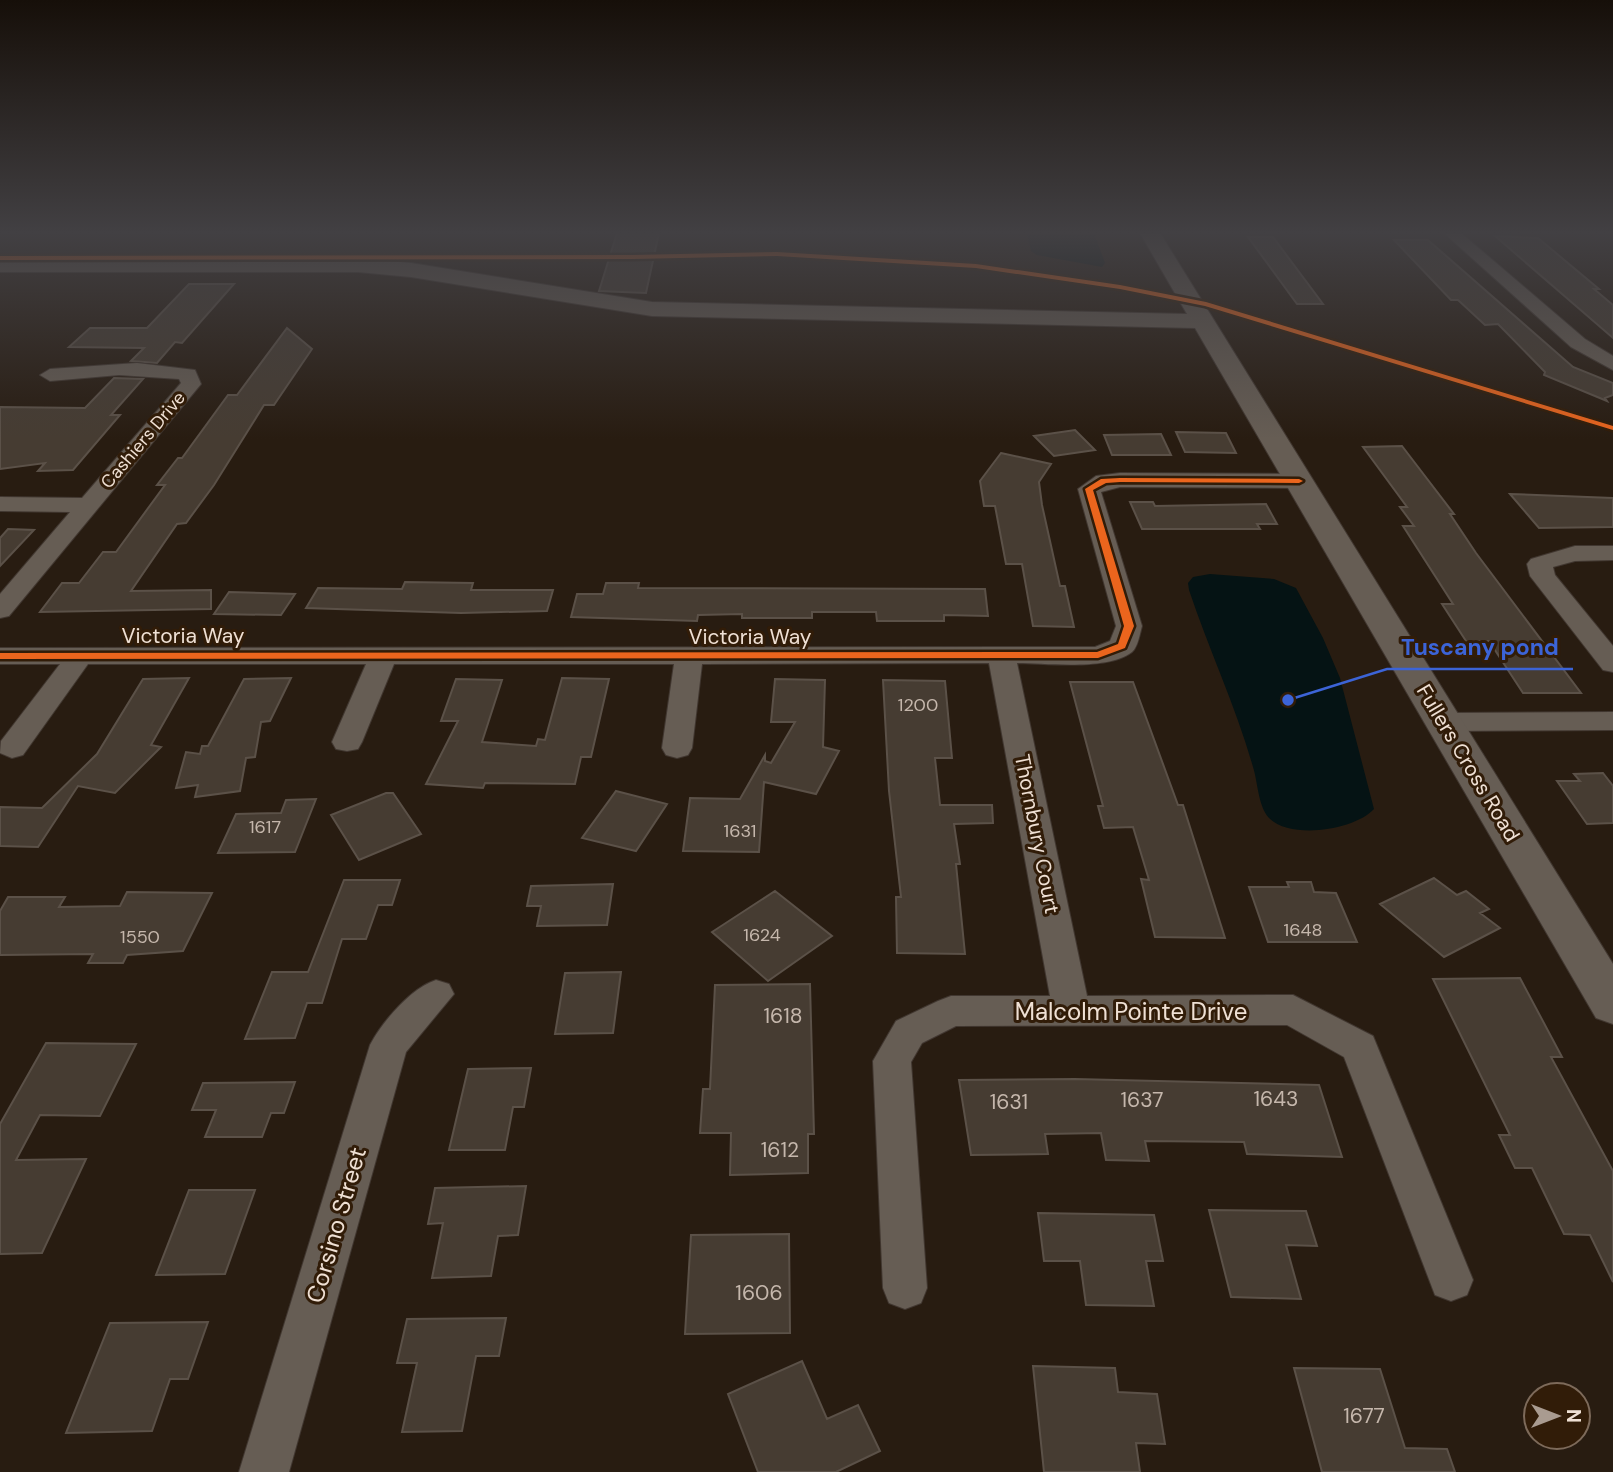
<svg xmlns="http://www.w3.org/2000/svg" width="1613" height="1472" viewBox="0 0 1613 1472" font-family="'DM Sans',sans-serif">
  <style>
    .water { fill: #051314 }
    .building { fill: #463c32; stroke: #5b5148; stroke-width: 2 }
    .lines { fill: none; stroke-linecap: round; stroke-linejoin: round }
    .street-casing { stroke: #413730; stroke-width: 2 }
    .secondary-casing { stroke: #413730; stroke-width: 2 }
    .street { fill: #665d54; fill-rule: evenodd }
    .secondary { fill: #665d54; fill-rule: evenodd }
    .cycleway-casing { stroke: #311c08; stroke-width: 5 }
    .cycleway { fill: #eb651d; fill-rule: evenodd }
    .labels { text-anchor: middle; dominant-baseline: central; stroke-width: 6; stroke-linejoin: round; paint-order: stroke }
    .far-street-label { font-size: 18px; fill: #efe0d4; stroke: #311c08 }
    .number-label { font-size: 18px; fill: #c5b7ac }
    .street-label { font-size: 21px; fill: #efe0d4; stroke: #311c08 }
    .near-number-label { font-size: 21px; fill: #c5b7ac }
    .near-street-label { font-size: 24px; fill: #efe0d4; stroke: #311c08 }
    .leader { fill: none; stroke: #3c64d7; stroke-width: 2.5 }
    .callout-dot { fill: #3c64d7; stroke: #311c08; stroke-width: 2.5 }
    .callout-label { font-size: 23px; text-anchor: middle; font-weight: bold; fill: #3c64d7; stroke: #311c08; stroke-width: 6; stroke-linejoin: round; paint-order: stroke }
  </style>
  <rect width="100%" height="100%" fill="#281c11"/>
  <path class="water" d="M1027,233h67l11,30 -3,4 -65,-12 -6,-4z
    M1210,574l64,5 22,9 27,50 17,40 34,131c-19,21 -83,31 -105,9 -11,-12 -11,-35 -16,-51 -17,-60 -44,-117 -64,-177l-1,-7 5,-6z"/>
  <path class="building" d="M617,233h42l-13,60 -47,-2z
    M1495,236l43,2 61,51h-5l19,16v33z
    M1248,237h25l50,67h-26z
    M1394,240h34l145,127 40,16v12l-8,3 2,3 -63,-26 1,-3 -47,-48 -13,1 -27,-25h-7z
    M189,284h45l-52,59 -7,-1 -18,21 -26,-2 13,-13 -75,-1 21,-19h57z
    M287,328l25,21 -38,56h-10l-50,80 -28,38 -9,1 -46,67 80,-1v19l-171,3 22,-29h17l24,-31h13l49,-67h-8l21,-27h4l46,-63h9z
    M114,378l29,1 -32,36h9l-47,55 -35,1 7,-8 -45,6v-62l85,1z
    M1075,430l20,20 -41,6 -20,-20z
    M1176,432l50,1 10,20 -51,-1z
    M1161,434l10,21h-59l-8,-20z
    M1402,446l52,68h-4l26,39 105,140h-58l-34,-52h-23l-24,-37h11l-50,-78h11l-14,-19h7l-44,-60z
    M1001,453l50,11 -12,18 3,23 18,81h5l9,41 -41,-1 -11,-62h-16l-11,-58h-11l-4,-25z
    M1510,494l103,4v29l-74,1z
    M1130,502h23l2,4 111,-2 11,20h-20l3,5h-118z
    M8,529l26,1 -34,36v-28z
    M405,582l68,1 -2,7h82l-6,21 -86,2 -155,-5 12,-20 84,1z
    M606,583h33l-1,5 347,1 3,27 -44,-1v6h-67l-1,-9h-64v6h-70v-4l-44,1 -1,6 -126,-4 6,-23h26z
    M229,592l66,2 -14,21 -67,-1z
    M189,678l-38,67 10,2 -46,46 -37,-7 -40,61 -38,-1v-39l42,1 55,-54 46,-75z
    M291,678l-21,43 -9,1 -6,35 -9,1 -6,33 -45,6 3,-12 -22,3 10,-36 14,2 2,-8h6l36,-67z
    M562,678l47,1 -18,78h-10l-6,27 -90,-1 -2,5 -57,-4 32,-63h-17l15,-42 46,1 -20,62 54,4 2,-7 7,1z
    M775,679l50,1 -2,67 16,4 -23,43 -52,-12 -5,70 -76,-1 7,-53 50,1 25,-44v6l6,2 24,-41h-24z
    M883,680l62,1 7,77h-17l5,47h52l1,18 -39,1 6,40h-4l9,90 -68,-1 -1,-56h5l-12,-106z
    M1070,682h63l45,123h5l42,133 -70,-1 -14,-58 8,1 -16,-53 -29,1 -6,-22h5z
    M1603,773l10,13v37l-26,1 -30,-43h23l-6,-7z
    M616,791l51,13 -31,47 -54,-13z
    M386,793h7l28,41 -62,26 -28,-45z
    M316,799l-21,53 -77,1 18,-39 45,-1 5,-13z
    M1434,878l23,17 9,-4 23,18 -9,4 20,15 -56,29 -64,-53z
    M344,880h56l-8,25h-14l-12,34h-24l-20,64h-15l-12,35 -50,1 27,-67h36z
    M1287,882h24l3,10 22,1 21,49h-89l-19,-55h40z
    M613,884l-6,41 -70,1 4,-20h-14l4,-20z
    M775,891l57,45 -64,45 -56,-49z
    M127,892l85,1 -29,58 -56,4 -4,8h-35l5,-9 -93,1v-44l8,-14h57l-6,10 61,-1z
    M621,972l-8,61 -58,1 10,-61z
    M1520,978l42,79h-11l62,114v111l-23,-47 -26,-1 -32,-66h-17l-16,-33h11l-77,-156z
    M810,984l4,150h-6v39l-78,2 1,-42h-31l3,-44h7l5,-104z
    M46,1043l90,1 -36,72 -60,-1 -24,45 70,-1 -44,94 -42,1v-130z
    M531,1068l-7,39h-11l-8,43h-56l19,-81z
    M1075,1079l244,6 23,72 -95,-3 -3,-12 -99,-1 4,20 -43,-1 -5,-27 -56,1 3,20 -77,1 -12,-75z
    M295,1082l-11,31h-13l-9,24h-57l11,-27h-24l11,-27z
    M526,1186l-8,49 -20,1 -7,40 -59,2 11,-55 -15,1 7,-36z
    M189,1190h66l-30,84 -69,1z
    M1209,1210l97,1 11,35 -31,-1 15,54 -70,-2z
    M1038,1213l116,2 9,46h-17l8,45 -68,-1 -6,-44h-36z
    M789,1234l1,99 -105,1 6,-99z
    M506,1318l-7,38h-23l-14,75 -60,1 15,-69h-20l10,-44z
    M208,1322l-20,57h-18l-18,52 -86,2 44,-110z
    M802,1361l25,58 31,-14 22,46 -44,21h-78l-30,-78z
    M1033,1366l82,2 3,24 39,2 8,50 -29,-1 4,29h-96z
    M1294,1368l86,1 25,79 42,1 8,23h-133z"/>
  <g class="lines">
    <defs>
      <path id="street" d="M1444,233h17l124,106 28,17v14l-42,-23z
        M137,363l58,7 6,14 -192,232 -9,2v-24l70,-82 -70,-1v-14l82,1 99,-115 -2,-4 -60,-4 -69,6 -10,-6 10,-6z
        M1120,473l179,1 11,7 -11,7 -179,-1 -19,5 41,134c-2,7 -4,21 -10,26 -24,19 -86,11 -115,11l70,333 206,-1 80,41 100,244 -6,15 -16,6 -16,-6 -91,-238 -57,-32 -331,1 -34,17 -11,19 16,226 -6,15 -16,6 -16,-6 -6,-15 -10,-227 23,-40 42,-20 13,-5h99l-61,-333 -287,1 -10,84 -4,7 -11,3 -11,-3 -4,-7 12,-84h-280l-32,78 -4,7 -11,2 -11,-2 -4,-7 34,-78h-278l-65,91 -11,3 -12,-5 1,-12 59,-77h-60v-16l1095,-1 15,-6 6,-15 -38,-137 18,-13z
        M1575,546h38v14l-38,1 -22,6 2,8 58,71v26l-10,-2 -73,-94 -3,-12 4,-5z
        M1613,712v18l-168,1 -10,-3 -5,-6 5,-6 10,-3z
        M436,980l13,4 5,10 -48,58 -117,420h-50l131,-427c12,-23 41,-57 66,-65z"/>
      <path id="secondary" d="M1140,233h20l453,731v60l-17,-6 -401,-690 -543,-12 -241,-39 -53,-5h-358v-14h358l53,5 241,39 535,12z"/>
    </defs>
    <use href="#street" class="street-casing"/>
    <use href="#secondary" class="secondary-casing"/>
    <use href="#street" class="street"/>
    <use href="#secondary" class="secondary"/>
    <defs>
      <path id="cycleway" d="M777,252l199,12 144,21 86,17 407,124v4l-408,-124 -85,-17 -144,-21 -199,-12 -145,3 -632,1v-4l632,-1z
        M1120,478l179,1 4,2 -4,2 -179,-1 -14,1 -13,7 41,136 -9,22 -27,10 -1098,1v-6l1097,-1 21,-8 6,-18 -39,-137 16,-10z"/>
    </defs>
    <use href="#cycleway" class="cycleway-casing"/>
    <use href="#cycleway" class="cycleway"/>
  </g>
  <linearGradient id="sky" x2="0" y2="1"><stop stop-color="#160f09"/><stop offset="0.53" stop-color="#424043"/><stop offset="1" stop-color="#424043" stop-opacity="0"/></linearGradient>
  <rect width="1613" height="439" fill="url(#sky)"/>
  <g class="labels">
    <g class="far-street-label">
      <text transform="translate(143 440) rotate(-50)">Cashiers Drive</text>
    </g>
    <g class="number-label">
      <text x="918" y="705">1200</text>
      <text x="265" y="827">1617</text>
      <text x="740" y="831">1631</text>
      <text x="1303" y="930">1648</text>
      <text x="762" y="935">1624</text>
      <text x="140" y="937">1550</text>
    </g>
    <g class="street-label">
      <text x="183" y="636">Victoria Way</text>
      <text x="750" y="637">Victoria Way</text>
      <text transform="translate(1468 763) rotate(59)">Fullers Cross Road</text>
      <text transform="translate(1037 834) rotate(79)">Thornbury Court</text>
    </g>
    <g class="near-number-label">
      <text x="783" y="1016">1618</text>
      <text x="1276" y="1099">1643</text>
      <text x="1142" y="1100">1637</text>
      <text x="1009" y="1102">1631</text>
      <text x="780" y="1150">1612</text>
      <text x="759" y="1293">1606</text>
      <text x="1364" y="1416">1677</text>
    </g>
    <g class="near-street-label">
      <text x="1131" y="1011">Malcolm Pointe Drive</text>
      <text transform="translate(336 1225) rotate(-74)">Corsino Street</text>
    </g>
  </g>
  <path class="leader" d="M1288 700L1387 669H1573"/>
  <circle class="callout-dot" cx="1288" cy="700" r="7"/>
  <g class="callout-label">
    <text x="1480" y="655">Tuscany pond</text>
  </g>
  <g transform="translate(1557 1416) rotate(90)"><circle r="33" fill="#311c08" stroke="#7d6a5a" stroke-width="2"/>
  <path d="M0-5L12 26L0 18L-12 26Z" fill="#a99b90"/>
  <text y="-10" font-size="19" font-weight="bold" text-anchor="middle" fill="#efe0d4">N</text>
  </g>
</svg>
